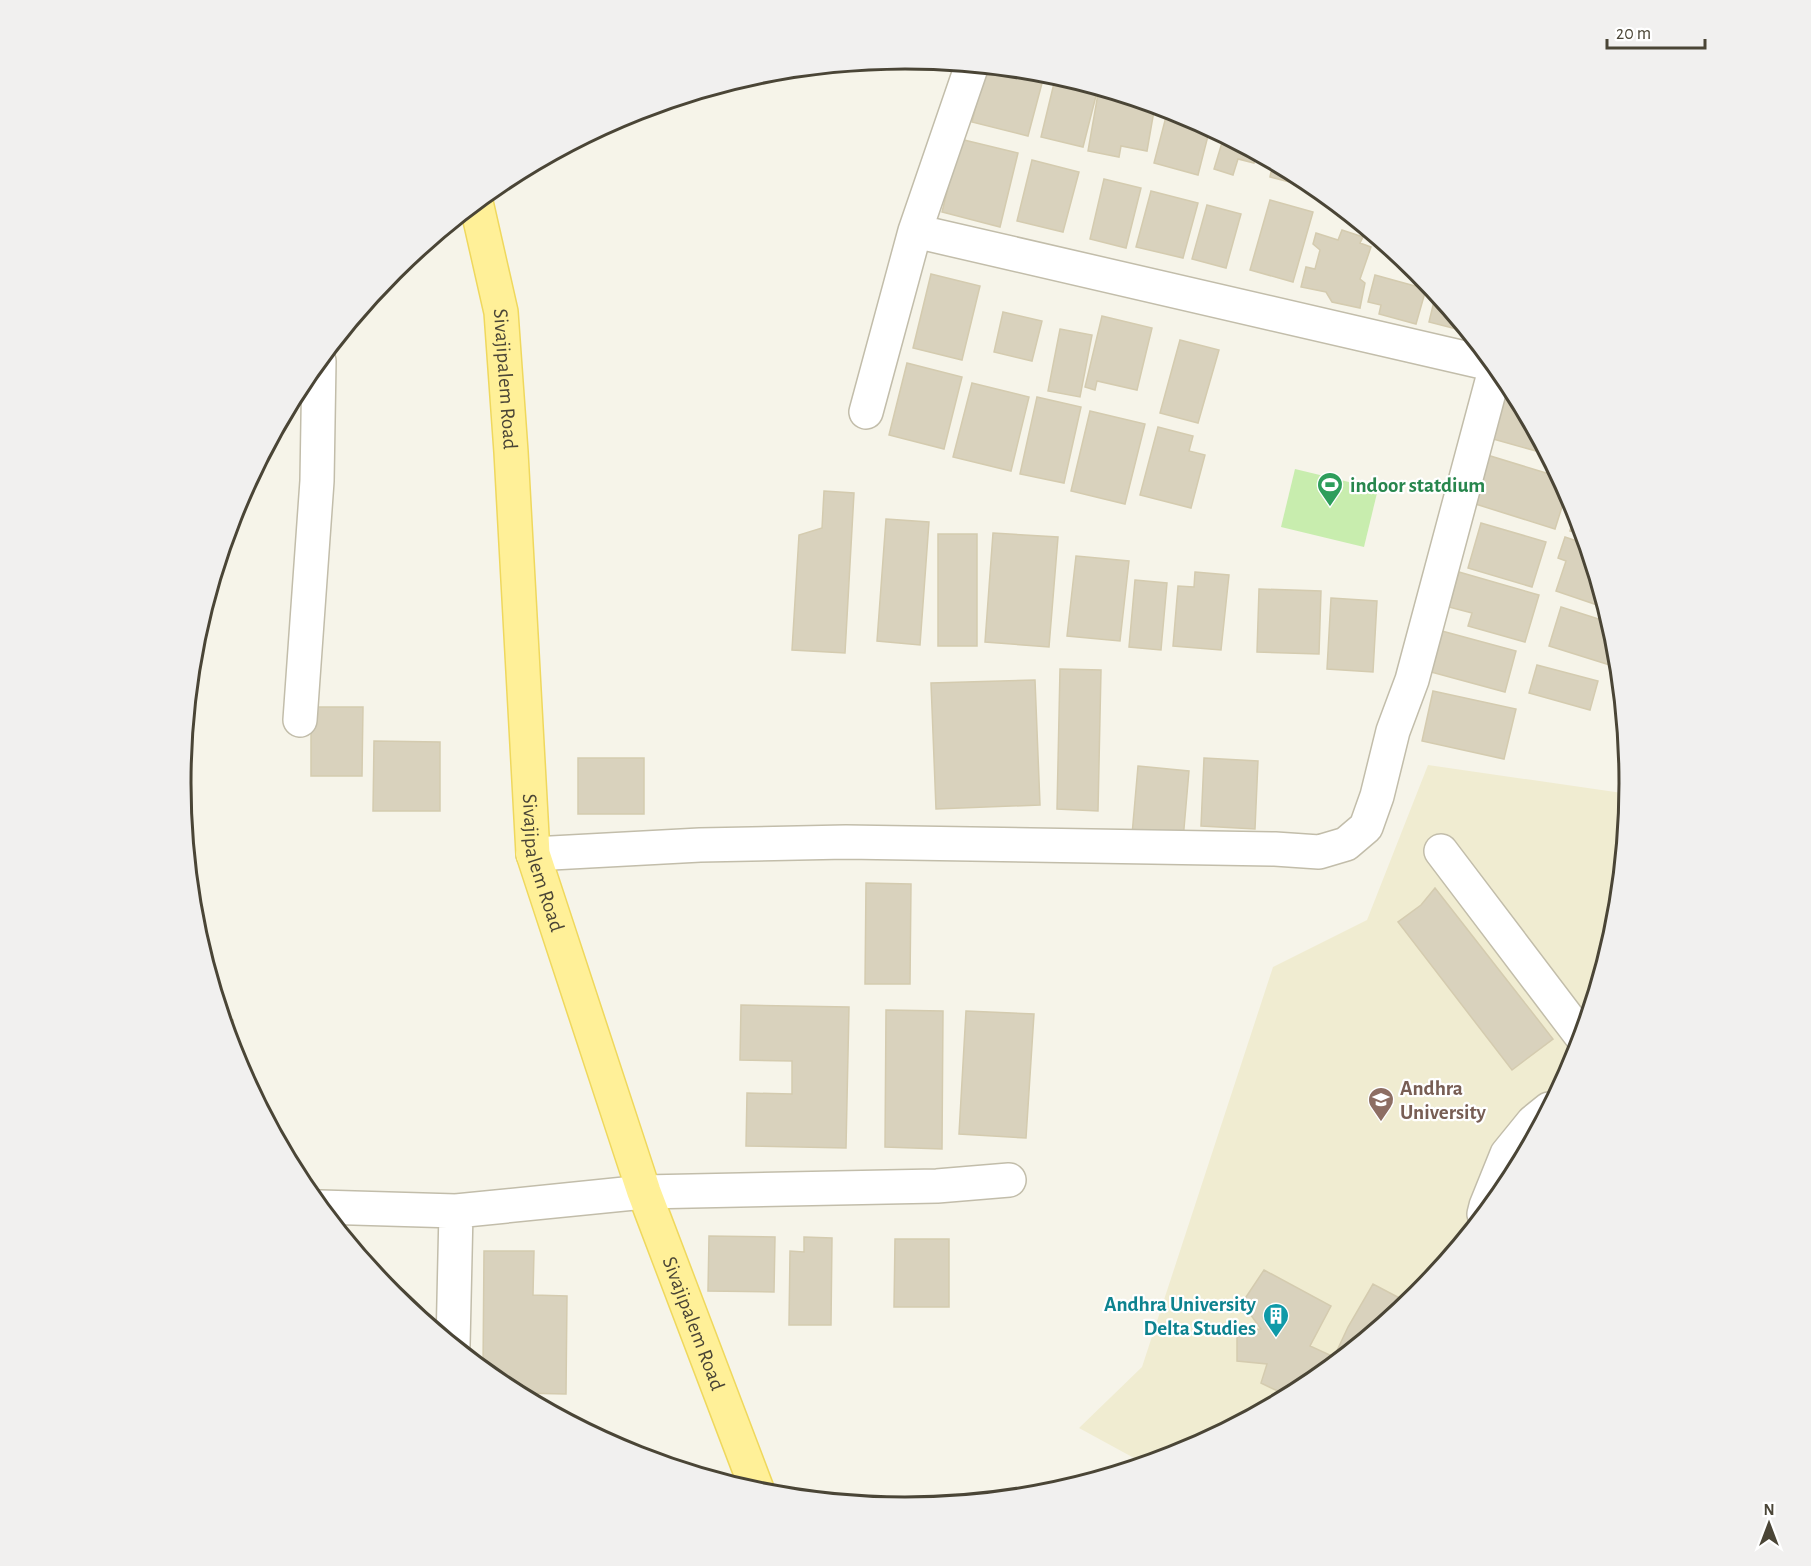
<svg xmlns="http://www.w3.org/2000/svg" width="1811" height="1566" viewBox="0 0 1811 1566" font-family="'Alegreya Sans',sans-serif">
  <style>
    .education { fill: #f0ecd1 }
    .green { fill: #c8edae }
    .building { fill: #d9d2bd; stroke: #d4cbaf; stroke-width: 1.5 }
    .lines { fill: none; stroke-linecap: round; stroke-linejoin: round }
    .minor-casing { stroke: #c2bdaa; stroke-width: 36 }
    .major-casing { stroke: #efd85d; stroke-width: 36 }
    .minor { stroke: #fff; stroke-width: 33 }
    .major { stroke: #fff098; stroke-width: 33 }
    .labels { text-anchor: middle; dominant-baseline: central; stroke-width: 4.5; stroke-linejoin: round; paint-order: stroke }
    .street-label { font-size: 21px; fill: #4a4536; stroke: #fff }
    .leisure-label { font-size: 21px; font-weight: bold; fill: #27864d; stroke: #fff; text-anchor: start }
    .education-label { font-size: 21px; font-weight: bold; fill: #785e54; stroke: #fff; text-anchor: start }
    .culture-label { font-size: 21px; font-weight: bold; fill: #0d838f; stroke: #fff; text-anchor: end }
    .rim { fill: none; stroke: #4a4536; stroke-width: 3 }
  </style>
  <rect width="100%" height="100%" fill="#f6f4e9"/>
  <path class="education" d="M1428,765l201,29 -13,131 -41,136 -67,125 -90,110 -110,90 -126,66 -37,12 -66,-36 63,-61 131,-400 94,-47z"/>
  <path class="green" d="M1295,469l83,20 -14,58 -83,-20z"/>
  <path class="building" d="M986,66l59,6 -17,64 -56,-14z
    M1056,75l42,13 -15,59 -42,-10z
    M1099,88l56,17 -8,46 -26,-5 -2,11 -31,-6z
    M1168,109l15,5 27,14 -12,47 -44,-12z
    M1224,136l33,17 -3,10 -16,-4 -5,16 -19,-6z
    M960,139l58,14 -18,74 -58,-15z
    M1032,160l47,12 -16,60 -46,-11z
    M1273,162l35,19 6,4 -1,3 -43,-11z
    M1104,179l37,9 -15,60 -36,-9z
    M1151,191l47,12 -15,55 -47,-11z
    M1270,200l43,12 -20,70 -43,-12z
    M1207,205l34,9 -15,54 -34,-9z
    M1342,230l21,7 -3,6 11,4 -11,32 5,4 -5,25 -28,-6 -6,-10 -25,-5 5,-20 9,2 5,-19 -7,-6 3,-11 22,7z
    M931,274l49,12 -18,74 -49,-12z
    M1375,275l51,14 -10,35 -37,-10 2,-9 -13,-3z
    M1436,293l32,39 -39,-10z
    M1003,312l39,9 -10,40 -38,-9z
    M1102,316l50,12 -15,62 -40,-9 -2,9 -10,-3z
    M1060,329l32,6 -12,62 -32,-6z
    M1180,340l39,10 -21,73 -38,-10z
    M907,363l55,14 -18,72 -55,-14z
    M972,383l57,14 -18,74 -58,-14z
    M1505,396l13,4 29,54 -54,-15z
    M1037,397l44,10 -17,76 -44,-9z
    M1090,411l55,13 -20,80 -54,-13z
    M1158,427l35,9 -4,15 16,4 -14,53 -51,-13z
    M1484,454l75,23 8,14 -12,38 -86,-27z
    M824,491l30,2 -9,160 -53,-3 7,-115 23,-7z
    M1576,509l8,26 -14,-4z
    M886,519l43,3 -9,123 -43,-4z
    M1481,523l65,19 -14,45 -64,-19z
    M993,533l65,4 -9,110 -64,-5z
    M938,534h39v112h-39z
    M1565,537l21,7 20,64 -50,-17 10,-30 -8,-3z
    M1076,556l53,5 -9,80 -53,-5z
    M1195,572l34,3 -8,75 -48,-4 5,-60 16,1z
    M1459,572l80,23 -14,47 -57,-16 4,-13 -23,-6z
    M1135,580l32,3 -6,67 -32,-3z
    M1259,589l62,2 -2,63 -62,-2z
    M1331,598l46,3 -4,71 -46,-3z
    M1561,607l47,15 -1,16 9,4 1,12 -4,12 -64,-20z
    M1442,631l74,20 -11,41 -74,-20z
    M1537,665l61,16 -8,29 -61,-17z
    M1060,669l41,1 -3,141 -41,-2z
    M1035,680l5,125 -104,4 -5,-126z
    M1433,691l83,18 -12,50 -82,-18z
    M311,707h52l-1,69h-51z
    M374,741l66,1v69h-67z
    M578,758h66v56h-66z
    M1204,758l54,3 -3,68 -54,-3z
    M1138,766l51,5 -6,69 -51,-5z
    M866,883l45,1 -1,100h-45z
    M1435,888l118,151 -41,31 -114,-148 23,-17z
    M741,1005l108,2 -3,141 -100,-2 1,-53 45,1v-33l-52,-1z
    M886,1010l57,1 -1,138 -57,-2z
    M966,1011l68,3 -8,124 -67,-4z
    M224,1020h9v31z
    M709,1236l66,1 -1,55 -66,-1z
    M804,1237l28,1 -1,87h-42l1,-74 14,1z
    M895,1239h54v68h-55z
    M484,1251h50l-1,44 34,1 -1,98 -48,-1 -15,-8 -20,-16z
    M1264,1270l67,36 -21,40 24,11 14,-30 25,-43 36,19 -101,83 -20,10 -27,-13 6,-19 -30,-3v-29l24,-3 -19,-26z"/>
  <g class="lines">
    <defs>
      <path id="minor" d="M915,231l580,134
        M866,412l49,-181 57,-166
        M300,720l17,-239 2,-120
        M1441,851l141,186
        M533,854l167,-9 146,-3 429,7 44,3 27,-8 20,-17 11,-31 16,-65 19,-51 84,-314
        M320,1207l136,4 188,-19 293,-6 72,-6
        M1484,1214l2,-8 21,-52 26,-32 16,-13
        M453,1345l3,-134"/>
      <g id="major">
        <path id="s1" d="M476,202l25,110 10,140 22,402 111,338 114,300"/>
      </g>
    </defs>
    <use href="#minor" class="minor-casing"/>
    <use href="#major" class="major-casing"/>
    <use href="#minor" class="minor"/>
    <use href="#major" class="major"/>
  </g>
  <defs>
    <symbol id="stadium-pin" viewBox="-11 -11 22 30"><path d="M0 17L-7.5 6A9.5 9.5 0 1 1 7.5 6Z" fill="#2e9e5b" stroke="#fff"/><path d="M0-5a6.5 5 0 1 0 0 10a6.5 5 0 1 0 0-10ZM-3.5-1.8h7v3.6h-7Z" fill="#fff"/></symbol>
    <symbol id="university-pin" viewBox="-11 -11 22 30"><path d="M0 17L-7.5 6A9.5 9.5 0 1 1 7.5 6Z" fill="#8d6e63" stroke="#fff"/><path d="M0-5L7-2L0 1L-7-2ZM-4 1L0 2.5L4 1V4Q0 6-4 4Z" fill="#fff"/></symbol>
    <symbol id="building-pin" viewBox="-11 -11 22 30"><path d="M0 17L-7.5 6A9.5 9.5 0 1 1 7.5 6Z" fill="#0f9aa8" stroke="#fff"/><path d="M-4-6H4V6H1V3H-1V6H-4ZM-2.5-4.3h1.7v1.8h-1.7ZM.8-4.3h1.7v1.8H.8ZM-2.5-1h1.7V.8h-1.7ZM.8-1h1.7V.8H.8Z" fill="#fff"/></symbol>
  </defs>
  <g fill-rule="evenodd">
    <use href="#stadium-pin" x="1315" y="470" width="30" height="40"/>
    <use href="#university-pin" x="1366" y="1085" width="30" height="40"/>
    <use href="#building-pin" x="1261" y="1301" width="30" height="40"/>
  </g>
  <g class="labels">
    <g class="street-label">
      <text stroke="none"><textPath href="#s1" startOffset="180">Sivajipalem Road</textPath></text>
      <text stroke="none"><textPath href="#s1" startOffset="666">Sivajipalem Road</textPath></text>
      <text stroke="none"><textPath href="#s1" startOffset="1152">Sivajipalem Road</textPath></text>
    </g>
    <g class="leisure-label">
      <text x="1350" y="485">indoor statdium</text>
    </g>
    <g class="education-label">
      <text x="1400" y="1088">Andhra<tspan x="1400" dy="24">University</tspan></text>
    </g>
    <g class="culture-label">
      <text x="1256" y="1304">Andhra University<tspan x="1256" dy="24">Delta Studies</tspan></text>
    </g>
  </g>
  <path d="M0 0H1811V1566H0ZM191 783a714 714 0 1 1 1428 0a714 714 0 1 1-1428 0Z" fill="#f1f0ef" fill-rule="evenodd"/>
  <path class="rim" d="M191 783a714 714 0 1 1 1428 0a714 714 0 1 1-1428 0Z"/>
  <g transform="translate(1769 1524)" stroke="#ffffff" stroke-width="4.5" paint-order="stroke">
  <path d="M0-4.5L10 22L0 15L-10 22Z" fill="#4a4536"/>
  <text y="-9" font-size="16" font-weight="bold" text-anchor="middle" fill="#4a4536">N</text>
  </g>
  <path d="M1607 39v9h98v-9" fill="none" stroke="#4a4536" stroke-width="3"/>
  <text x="1616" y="39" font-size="18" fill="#4a4536" stroke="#ffffff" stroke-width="4.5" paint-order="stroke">20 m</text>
</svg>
